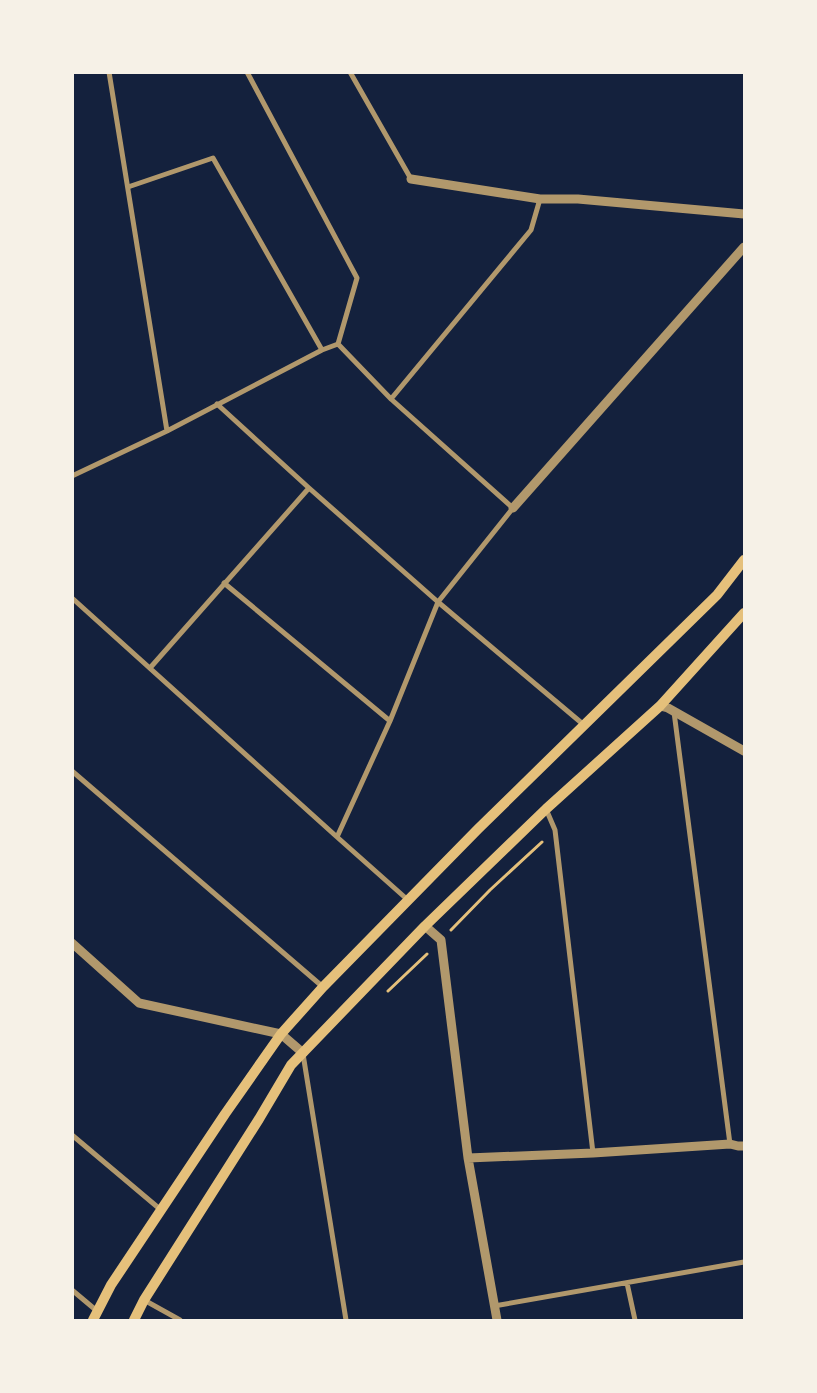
<svg xmlns="http://www.w3.org/2000/svg" width="817" height="1393" viewBox="0 0 817 1393" font-family="Cabin,sans-serif">
  <style>
    .lines { fill: none; stroke-linecap: round; stroke-linejoin: round }
    .path { stroke: #e5c07b; stroke-width: 3 }
    .minor { stroke: #b1986c; stroke-width: 5 }
    .tertiary { stroke: #b1986c; stroke-width: 9 }
    .secondary { stroke: #e5c07b; stroke-width: 10 }
  </style>
  <rect width="100%" height="100%" fill="#14213d"/>
  <g class="lines">
    <path class="path" d="M451,930l39,-40 52,-48
      M388,991l39,-37"/>
    <path class="minor" d="M109,72l58,359
      M350,72l61,107
      M128,187l85,-29 109,192
      M338,344l53,55 122,109 -75,94 -48,119 -53,116 72,64
      M391,399l140,-169 9,-31
      M217,404l92,84 129,114 146,123
      M72,476l95,-45 155,-81 16,-6 19,-66 -110,-206
      M224,583l166,138
      M72,598l265,239
      M150,668l159,-180
      M674,712l56,432
      M72,771l251,216
      M546,809l9,21 38,323
      M303,1054l43,266
      M72,1135l89,75
      M627,1283l8,37
      M72,1290l25,21
      M144,1300l36,20
      M494,1306l250,-44"/>
    <path class="tertiary" d="M411,179l129,20h38l166,15
      M513,508l231,-261
      M660,706l8,2 76,43
      M425,926l16,14 27,218 29,162
      M72,943l67,60 142,31 22,19
      M468,1158l125,-5 137,-9 8,2h6"/>
    <path class="secondary" d="M93,1320l18,-35 114,-171 56,-80 42,-47 155,-158 239,-234 27,-35
      M134,1320l10,-20 115,-181 32,-54 134,-139 121,-117 114,-103 84,-93"/>
  </g>
  <rect width="817" height="1393" fill="none" stroke="#f6f1e7" stroke-width="148"/>
</svg>
